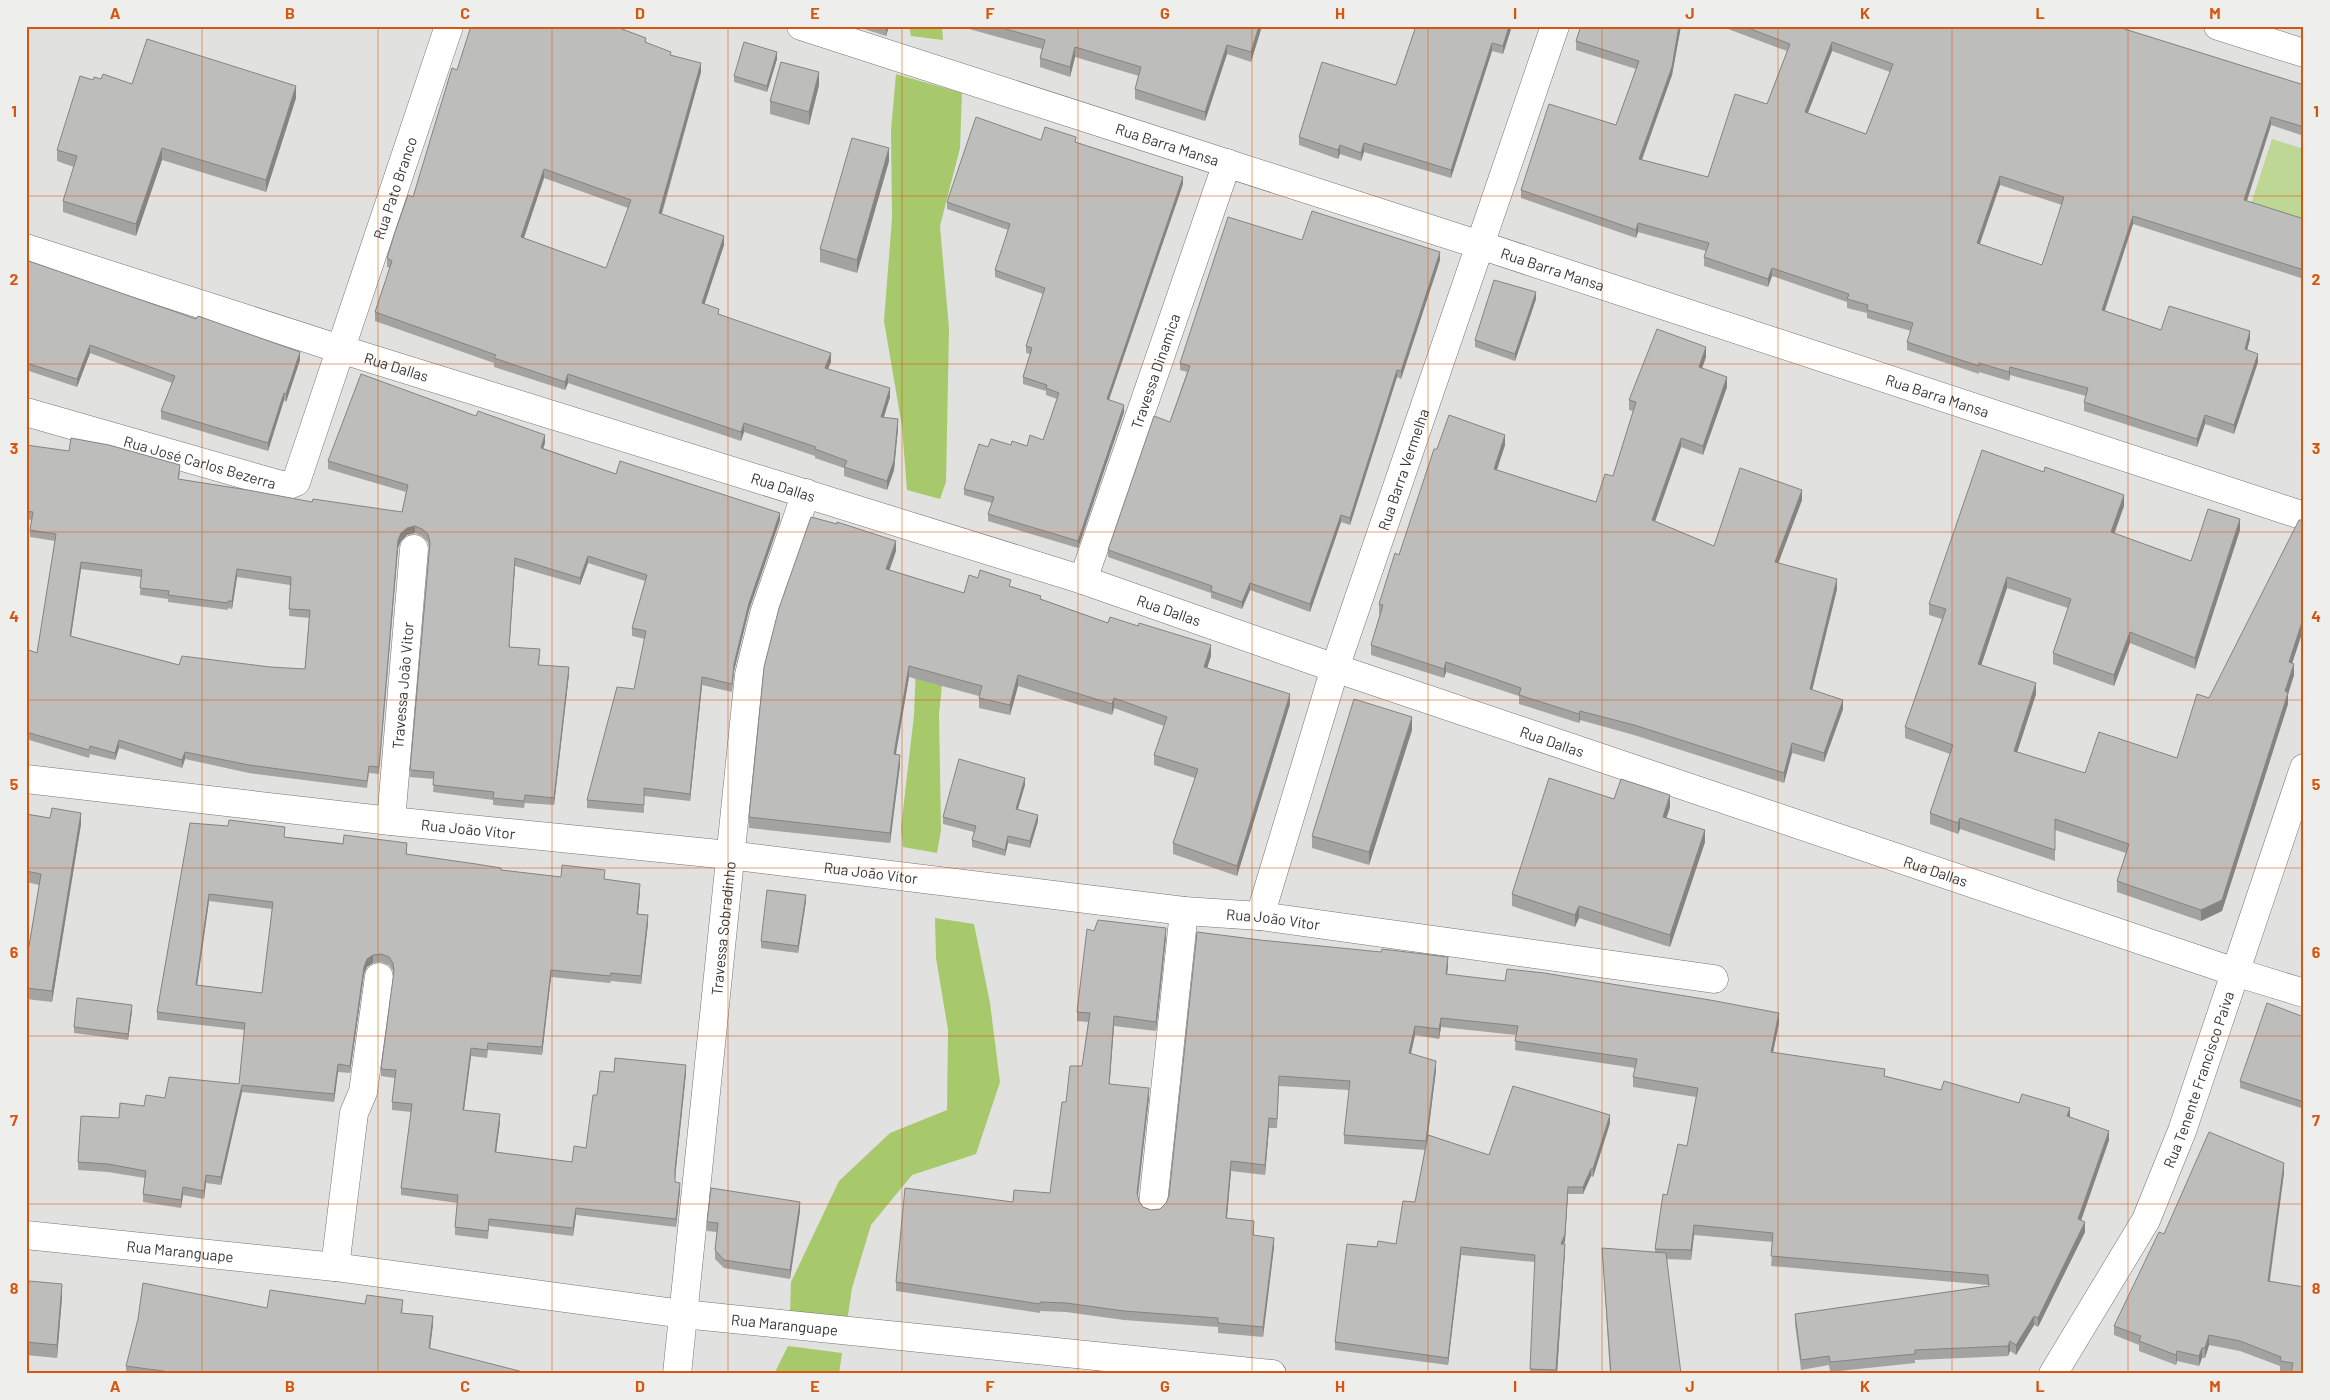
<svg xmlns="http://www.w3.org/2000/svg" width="2330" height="1400" viewBox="0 0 2330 1400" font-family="Barlow,sans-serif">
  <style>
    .green { fill: #bed794 }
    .water { fill: #a7c86b }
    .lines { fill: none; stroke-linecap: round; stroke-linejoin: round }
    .street-casing { stroke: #737472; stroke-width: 29 }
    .street { stroke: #fff; stroke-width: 28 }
    .wall { fill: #a3a3a1; fill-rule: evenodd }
    .shaded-wall { fill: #848583 }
    .building { fill: #bdbebb; stroke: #848583; fill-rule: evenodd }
    .grid { fill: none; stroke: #d65610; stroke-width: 1; stroke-opacity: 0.55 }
    .labels { text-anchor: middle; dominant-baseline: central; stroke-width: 4; stroke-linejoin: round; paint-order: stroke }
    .street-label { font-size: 15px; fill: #373836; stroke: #eeefec }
    .neatline { fill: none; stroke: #d65610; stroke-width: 2 }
    .grid-label { font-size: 16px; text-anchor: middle; font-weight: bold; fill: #d65610 }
  </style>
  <rect width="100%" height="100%" fill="#e1e2df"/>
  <path class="green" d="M2272,139l32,10v79l-55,-18z"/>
  <path class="water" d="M909,26h33l1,14 -32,-4z
    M896,74l66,19 -2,55 -20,78 9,103 -3,153 -6,17 -33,-9 -5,-63 -18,-106 8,-103 -1,-88z
    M917,639l28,18 -6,57 2,116 -4,23 -34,-6 -2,-19 13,-113z
    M935,918l39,6 16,79 10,79 -24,72 -64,21 -41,50 -19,63 -5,34 -57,-8 1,-32 48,-101 51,-48 57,-23 1,-80 -12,-72z
    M788,1346l54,7 -3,21h-65z"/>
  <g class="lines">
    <defs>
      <g id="street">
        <path id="s1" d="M801,26l679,219 824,271"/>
        <path d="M2218,26l86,27"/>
        <path id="s2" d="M26,248l314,101 743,231 252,88 900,304 69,21"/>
        <path id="s3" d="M26,412l255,73h8l7,-3 153,-456"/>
        <path id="s4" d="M1083,580l144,-417"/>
        <path id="s5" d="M26,779l365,42 338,34 455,56 76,5 454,63"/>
        <path id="s6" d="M391,821l23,-272"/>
        <path id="s7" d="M1260,916l75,-248 220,-642"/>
        <path d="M1153,1204l31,-293"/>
        <path id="s8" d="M26,1235l309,32 348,47 589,60"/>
        <path d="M335,1267l19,-154 9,-21 16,-115"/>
        <path id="s9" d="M677,1374l72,-699 15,-61 42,-121"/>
        <path id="s10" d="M2053,1374l93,-154 36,-89 122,-363"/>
      </g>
    </defs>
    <use href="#street" class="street-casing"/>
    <use href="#street" class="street"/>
  </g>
  <path class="wall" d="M855,26h34l-3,10z
    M969,26h293l-11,36 -24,-8 -22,67 -70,-22v-10l4,-13 -64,-19 -5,20 -30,-10v-9l2,-9 -73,-20z
    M1416,26h96l-9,28 -11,-3 -41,127 -87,-26 -3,9 -21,-7 -2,5 -39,-14v-8l97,-52z
    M1579,26h102l-9,49 -30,85 66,17 59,-73 20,-53 -67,-25h395l189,59v51l-33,-11 -24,76 57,18v60l-171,-55 -28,87 56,19 89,9 -3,11 11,12 -24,72 -29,-10 -8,23 -113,-36v-9l2,-6 -76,-21 -1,6 -30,-9v2l-72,-24v-8l4,-11 -44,-13v-5l-20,-5v-6l-75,-26 -4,11 -64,-21v-9l2,-6 -68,-19 -2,6 -115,-40v-8l95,-65 20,-56 -60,-19v-9l4,-14zM1832,51l58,21 -24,62 -58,-21zM2000,185l62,20 -20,60 -62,-21z
    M646,42l25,13 30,17 -39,142 62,31 -20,59 15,10 112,48 -3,7 62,28 -6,20 14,11 -4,42 -7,20 -43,-14v-8l-29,-10v-2l-71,-24 -3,9 -173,-58 -3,7 -71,-23v-4l-119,-42v-9l15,-44 -3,-1v-9l26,-61zM544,178l84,30 -22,60 -82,-30z
    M777,59l-10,33 -33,-10v-6z
    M101,79l31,5 164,14 -30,94 -104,-32 -26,76 -73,-24v-11l11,-34 -17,-6v-11l36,-70z
    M819,85l-10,40 -39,-11v-13z
    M1041,140l35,2 107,42 -74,216 15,12 -46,136 -90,-27v-7l4,-11 -28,-8v-6l24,-42 23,-2 16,1 16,-6 14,-41 -11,-4v-4l-23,-7v-7l7,-23 -4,-1v-7l17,-52 -48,-17v-7l13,-40 -61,-21v-7z
    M889,161l-32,112 -37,-11v-13z
    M1302,240l138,20 -39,119 -4,-2 -47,148 -9,-3 -31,90 -60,-22 -8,19 -31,-11v-5l-103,-36v-7l62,-128 17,-50 -7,-2v-7z
    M26,260l274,100 -14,42 -2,-2 -16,51 -107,-32v-8l11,-28 -82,-30 -13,34 -51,-17z
    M1536,299l-21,62 -40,-14v-7z
    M1706,357l-4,11 25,19 -24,68 -22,-8 -26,74 59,25 88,-46 -24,63 59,26 -25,101 31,19 -19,53 -32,-9 -8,30 -150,-48 -54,-15 -1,3 -60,-19v-8l-73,-24 -2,6 -73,-23v-10l9,-31h-1v-10l20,-49 38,-106 68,-4 -8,25 99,32 17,-26 20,-65 -4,-1v-10z
    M545,443l-2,5 73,26 164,46 -31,90 -15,61 -2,21 -30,-7 -12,116 -46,-5v17l-57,-5v-8l47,-111 11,-50 -13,-3v-8l13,-47 -57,-18 -8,22 -65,-19 -6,81 31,9 -1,9 30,9 -15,131 -29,-2 -1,5 -31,-3v-5l-60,-8 1,-13 -24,-2 19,-229 -1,-6 -6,-6 -7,-3 -8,2 -6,6 -3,7 -19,226 -10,-1 -2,15 -118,-15 -64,-14 -3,9 -63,-20 -4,12 -25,-6 -1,4 -63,-19v-90l11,4 18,-112 -25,-4v-7l2,-10 -6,-1v-74l154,27 -1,7 133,23 90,10 4,-20 -78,-23v-8zM81,569l60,8 -1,18 28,4v3l60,8v-2l4,1 5,-32 53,8 -1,31 20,2 -4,51 -126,-4 -108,-29z
    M2124,506l-10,27 77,28 49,-31 -45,139 -65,-26 -16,43 -61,-22v-11l15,-45 -61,-20 -26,77 55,29 -19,58 68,21 92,-15 127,-238v107l-12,36 2,12 -6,18v11l-66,207 -21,10 -84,-29v-11l9,-28 -71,-23v31l-95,-32 -2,5 -28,-10v-11l20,-59 -45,-16v-11l37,-108 -13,-4v-11z
    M896,551l-7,19 75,23 47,-7 30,13 67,24 103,33 -4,12 83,36 -53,172 -64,-22v-11l22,-65 -41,-13v-10l10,-29 -50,-18 -2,7 -94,-29 -8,29 -31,-7v-12l-70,-19 -13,77 4,11 -10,78 -141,-15v-11z
    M1412,730l-43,135 -57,-17v-12z
    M1025,785l-7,24 20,12 -8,27 -22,-5 -3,13 -33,-9v-7l2,-8 -31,-8v-7z
    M1614,799l56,8 -4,11 39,24 -35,105 -91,-29 -4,9 -63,-21v-12z
    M26,814l55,10 -29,178 -26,-3v-35l13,-79 -13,-3z
    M190,823l95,14 122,13v4l94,16 60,7 44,2 35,13 -2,22 10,9 -7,61 -30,-3 -1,2 -59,-6 -9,78 -54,-5 -1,8 -16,-2 -7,54 36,12 -4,30 76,10 14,-14 11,-53 17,-23 72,1 -11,105v4l5,9 -4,36 -100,-12 -3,21 -84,-10 -1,13 -33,-4v-8l2,-24 -56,-8v-7l10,-76 -19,-2v-8l3,-24 -14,-2v-7l13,-94 -1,-4 -4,-6 -8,-3 -8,1 -6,4 -3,7 -14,99 -12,-1 -4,30 -92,-10 -21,93 -15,-2 -2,16 -21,-4 -2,13 -38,-6v-8l2,-16 -37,-6 -30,-2v-8l41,-44 25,-12 21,-8 74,-14 6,-54 -88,-10v-8zM209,901l63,8 -10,84 -65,-8z
    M806,901l-8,52 -37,-5v-7z
    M1094,931l72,6 -10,94 -42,-5 -5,58 40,13 -11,99 1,5 4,6 8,3 9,-1 6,-6 3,-7 28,-264 251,34 -1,8 332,49 -6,30 112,23 56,14 78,13 51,14 39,23 -28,81 4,11 -47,95 -4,-2 -18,30 -6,-4 -2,5 -93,4v3l-85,9 -1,-7 -28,5 -6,-46v-10l194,-28 -1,-1 -217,-19 2,-24 -79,-7 -3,25 -25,-1 15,115h-71l-8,-126 53,4v-3l12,-54 20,-49 9,-49 -63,-10v-10l2,-9 -120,-18 1,-15 -75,-8 -2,12 -24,-4 -4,18 25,17 -8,65 61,20 121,-32 -17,54 -2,-1 -8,18h-15l-3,47 -1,3 1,7 -8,123h-27l5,-112 -74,-7 -13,110 -113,-15v-8l42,-95 19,-3 19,-42 10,-52 -81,-6v-9l5,-45 -70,-4 -2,42h-8l-4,47 -34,-4 -4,47 27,13v4l20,12 -11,90 -45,-4v-6l-94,-7 -58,-8 -26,-1v2l-144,-22v-9l117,-80 37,-9 16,-91 16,-36 6,-44 -11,-1v-9z
    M132,1011l-4,29 -54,-7v-6z
    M2304,1017v92l-64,-21v-7z
    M2284,1173l-14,108 34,93 -13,-1 -11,-2v-5l-40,-15 -31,-6 -4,13h-3l-3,8 -22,-5 -1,4 -37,-14v-6l-25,-10v-9l50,-92z
    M800,1211l-10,68 -66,-11 -9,-9v-9l2,-18 -10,-1v-9z
    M62,1297l-5,61 -31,-3v-40z
    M365,1304l38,4 -1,5 31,11 -3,25 101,25h-400l-5,-1v-7l141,-58z"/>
  <path class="shaded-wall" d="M887,26h2l-3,10v-8z
    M1259,26h3l-11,36v-10z
    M1509,26h3l-9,28v-8z
    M1679,26h2l-9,49 -33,92v-8z
    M1832,42v9l-27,69v-8z
    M1492,43v8l-41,127v-8z
    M1227,45v9l-22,67v-9z
    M1075,47v10l-5,20v-10z
    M777,52v7l-10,33v-6z
    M701,63v9l-42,150v-9z
    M819,72v13l-10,40v-13z
    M296,86v12l-30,94v-12z
    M2271,117v8l-27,84v-9z
    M1364,143v9l-3,9v-8z
    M1340,145v9l-2,5v-9z
    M162,148v12l-26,76v-12z
    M889,148v13l-32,112v-13z
    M544,169v9l-23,68v-9z
    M2000,176v9l-23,66v-8z
    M1183,177v7l-76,221v-6z
    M2133,216v8l-31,94v-8z
    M1638,223v9l-2,6v-8z
    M724,236v9l-22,67v-9z
    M1440,252v8l-39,119v-8z
    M1772,268v8l-4,11v-8z
    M1536,292v7l-21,62v-7z
    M2250,331v8l-5,19v-9z
    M90,345v8l-13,34v-8z
    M1706,347v10l-7,20v-10z
    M300,352v8l-14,42v-8z
    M831,353v9l-6,14v-8z
    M2258,354v8l-24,72v-9z
    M2010,367v8l-1,6v-9z
    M1397,370v7l-47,148v-7z
    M568,374v9l-3,7v-8z
    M1727,377v10l-24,68v-9z
    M890,388v9l-9,29v-9z
    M284,393v7l-16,51v-8z
    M1124,405v7l-46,136v-7z
    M2205,415v9l-8,23v-8z
    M898,419v9l-4,42 -7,20v-9z
    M744,423v9l-3,9v-9z
    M545,435v8l-4,12v-7z
    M1505,435v10l-11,33v-9z
    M1681,438v9l-29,83v-10z
    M1802,490v10l-27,72v-10z
    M2124,495v11l-13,37v-11z
    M780,513v7l-31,90 -15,61 -2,21 2,-28 15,-61z
    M1341,515v7l-31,90v-8z
    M2240,519v11l-45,139v-11z
    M415,526v7l-8,2 -6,6 -3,7 -19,226 19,-234 3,-7 6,-5z
    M896,541v10l-10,29v-11z
    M588,556v7l-8,22v-7z
    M515,558v8l-6,88v-7z
    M81,562v7l-11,74v-7z
    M237,569v8l-5,32v-8z
    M2007,577v11l-29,87v-11z
    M1837,579v10l-27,110v-10z
    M1250,583v7l-8,19v-7z
    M2304,616v11l-15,46v-11z
    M2130,632v11l-16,43v-11z
    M1211,645v11l-7,22v-11z
    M1446,662v10l-2,6v-9z
    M2294,664v11l-8,26 2,-8v11l-66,207 -21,10v-11l84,-219z
    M909,666v11l-15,87v-10z
    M569,667v7l-15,131v-7z
    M1018,675v11l-8,29v-10z
    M702,677v8l-12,116v-7z
    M2036,683v11l-22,68v-11z
    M1290,694v10l-53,172v-10z
    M1114,698v10l-2,7v-11z
    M1843,700v9l-19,53v-9z
    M1580,711v9l-1,3v-9z
    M1412,717v13l-43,135v-13z
    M119,740v8l-4,12v-7z
    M1792,743v10l-8,30v-10z
    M185,752v7l-3,9v-8z
    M900,755v10l-10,78v-10z
    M1025,778v7l-9,30v-6z
    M1670,795v12l-7,22v-12z
    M81,813v11l-29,178v-11z
    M1038,815v6l-8,27v-7z
    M1960,818v11l-2,5v-11z
    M1705,830v12l-35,105v-12z
    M1008,836v7l-3,13v-6z
    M640,884v8l-3,30v-8z
    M209,894v7l-13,92v-8z
    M806,895v6l-8,52v-7z
    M1579,906v12l-4,9v-12z
    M648,915v8l-7,61v-8z
    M1166,928v9l-10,94v-9z
    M373,955v8l-6,4 -3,7 -14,99v-7l14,-99 3,-8z
    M1448,957v9l-2,17v-9z
    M551,970v7l-9,78v-8z
    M132,1005v6l-4,29v-6z
    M1779,1013v10l-8,39v-10z
    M1114,1016v10l-5,67v-9z
    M1441,1018v9l-2,12v-10z
    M1415,1026v9l-6,27v-9z
    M471,1048v8l-8,61v-7z
    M1436,1061v9l-10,80v-9z
    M338,1064v8l-4,30v-8z
    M686,1065v8l-11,105v-8z
    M242,1085v7l-21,93v-8z
    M1149,1088v9l-12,105v-9z
    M2070,1108v10l-3,-2z
    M500,1114v8l-5,38v-8z
    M1610,1115v8l-17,54v-8z
    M1269,1118v10l-4,47v-10z
    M2109,1131v9l-31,89v-10z
    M1231,1161v10l-5,57v-10z
    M2284,1163v10l-16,118v-10z
    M1591,1169v7l-8,18v-7z
    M206,1175v8l-2,16v-8z
    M680,1183v8l-4,36v-8z
    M183,1187v8l-2,13v-8z
    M1568,1187l-3,54 -4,10v-7z
    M800,1202v9l-10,68v-9z
    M576,1208v7l-3,21v-8z
    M2085,1222v10l-47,95v-9z
    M1694,1225v10l-3,25v-10z
    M1274,1238v9l-11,90v-10z
    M1565,1244v7l-8,123 -1,-4z
    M1461,1247v8l-13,110v-7z
    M62,1284v13l-5,61v-13z
    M433,1316v8l-4,32v-8z
    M2034,1316v9l-18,30v-10z
    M2209,1335v10l-4,13v-10z
    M2010,1341v10l-2,5v-10z
    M2202,1348v10l-3,8v-10z
    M2177,1351v10l-1,4v-10z"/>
  <path class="building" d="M471,26h143l32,12 -1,4 26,10 -1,3 31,8 -42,150 65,23 -22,67 17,6 -1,5 113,39 -6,15 65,20 -9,29 17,2 -4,42 -7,20 -43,-14 3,-6 -32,-12 1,-2 -72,-24 -3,9 -173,-58 -3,8 -71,-24 2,-3 -121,-43 17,-51 -5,-3 9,-29 12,-34 5,2 39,-129 5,2zM544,169l87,31 -25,68 -85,-31z
    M995,26h264l-8,26 -24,-7 -22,67 -70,-23 6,-22 -66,-20 -5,20 -30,-9 5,-18z
    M1416,26h93l-6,20 -11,-3 -41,127 -87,-27 -3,10 -21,-8 -2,5 -39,-13 23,-75 74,23z
    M1581,26h98l-7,41 -33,92 69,18 27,-83 32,10 23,-60 -47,-18h372l189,59v42l-33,-10 -27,83 60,19v51l-171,-54 -31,94 59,20 8,-24 81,25 -5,18 13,5 -24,71 -29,-10 -8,24 -113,-37 4,-14 -78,-21 -1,5 -30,-9v3l-72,-24 6,-19 -46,-13 1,-5 -21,-6 2,-5 -77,-26 -4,11 -64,-22 5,-14 -71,-20 -2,7 -115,-40 28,-86 67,21 23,-64 -63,-20zM1832,42l61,22 -27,70 -61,-22zM2000,176l64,21 -22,68 -65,-22z
    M147,39l149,47 -30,94 -104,-32 -26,76 -73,-23 14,-45 -20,-6 23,-74 13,4 1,-3 7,2 2,-5 29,10z
    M744,42l33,10 -10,34 -33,-10z
    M781,62l38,10 -10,40 -39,-11z
    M976,117l65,23 4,-13 31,10 -1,5 108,35 -76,222 17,6 -46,136 -90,-27 6,-17 -30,-8 15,-45 9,3 3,-8 20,6 1,-4 15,5 3,-11 13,5 16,-47 -13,-5 1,-3 -24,-8 9,-29 -6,-2 19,-58 -50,-18 15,-46 -63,-22z
    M852,138l37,10 -32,112 -37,-11z
    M1312,211l128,41 -39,119 -4,-1 -47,148 -9,-3 -31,89 -60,-21 -8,19 -31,-11 1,-5 -104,-36 46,-134 16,6 20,-56 -10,-3 48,-146 74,23z
    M26,260l170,59 2,-3 102,36 -14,42 -2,-1 -16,50 -107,-32 14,-35 -85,-31 -13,34 -51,-16z
    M1494,280l42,12 -21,62 -40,-14z
    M1657,329l49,18 -7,20 28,10 -24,69 -22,-8 -29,82 62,26 26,-78 62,22 -27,72 62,17 -27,110 33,11 -19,53 -32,-10 -8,30 -150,-48 -54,-14 -1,3 -60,-19 2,-7 -75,-26 -2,7 -73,-24 12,-40 -4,-1 16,-51 4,2 35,-106h3l12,-34 56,20 -11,34 102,33 9,-28 8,2 23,-74 -7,-2z
    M361,374l115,42 2,-5 67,24 -4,13 75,26 4,-13 160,52 -31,90 -15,61 -2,20 -30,-7 -12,117 -46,-6v17l-57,-5 30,-113 17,2 12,-58 -14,-3 15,-53 -59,-19 -8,22 -65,-20 -6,89 31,2 -2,16 31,2 -15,131 -29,-3 -1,6 -31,-3 1,-6 -61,-7 1,-13 -24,-2 20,-227 -2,-9 -6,-5 -7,-3 -8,2 -6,5 -3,7 -19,227 -10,-1 -2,15 -118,-16 -64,-13 -3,8 -63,-20 -4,13 -25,-7 -1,4 -63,-18v-83l11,4 19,-119 -26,-4 3,-18 -7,-1v-66l43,6 2,-13 38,7 71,20 -2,14 70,11 64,12 1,-3 89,13 6,-27 -80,-24zM81,562l61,8 -2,18 29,3 -1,4 60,8v-2h4l5,-32 54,8 -2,32 21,1 -5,59 -35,-2 -88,-11 -3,9 -109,-29z
    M1982,450l62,22 1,-5 79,28 -13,37 80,29 17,-52 32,10 -45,139 -65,-26 -16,43 -61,-22 18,-54 -64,-22 -29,87 58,19 -22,68 71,22 14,-41 78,26 20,-64 12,4 90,-178h5v96l-15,46 5,2 -9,27 3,2 -66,207 -21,10 -84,-29 12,-37 -74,-25v31l-95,-32 -2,5 -28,-10 23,-68 -48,-18 41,-118 -17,-5z
    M811,517l26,7v-2l59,19 -10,28 78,24 5,-18 9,3 2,-8 31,10 -2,6 32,10 -1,3 68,24 2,-6 28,9 1,-3 72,22 -7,22 86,27 -53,172 -64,-23 25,-74 -44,-14 13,-38 -53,-19 -2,6 -94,-29 -8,30 -31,-7 3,-12 -73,-20 -15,88 6,1 -10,78 -141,-16 15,-150 15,-59z
    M1354,699l58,18 -43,135 -57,-16z
    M959,759l66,19 -9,31 22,6 -8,26 -22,-5 -3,14 -33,-10 4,-14 -33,-9z
    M1549,778l65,21 7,-20 49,16 -7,22 42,13 -35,105 -91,-29 -4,9 -63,-21z
    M52,808l29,5 -29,178 -26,-3v-24l15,-90 -15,-3v-57l24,4z
    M229,820l56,7 -1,10 59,7 1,-9 63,8 -1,11 70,10 25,4v2l60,7 1,-12 43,5 -1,9 36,5 -3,30 11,1 -7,61 -30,-3 -1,3 -59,-6 -9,77 -54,-4 -1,7 -16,-2 -8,62 37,4 -5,38 77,10 2,-16 12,2 7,-53h4l3,-24 14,1 1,-14 71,7 -11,105v12l5,1 -4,36 -100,-11 -3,20 -84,-9 -1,12 -33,-4 3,-32 -57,-7 11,-84 -20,-2 4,-32 -15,-1 13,-98 -1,-8 -4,-6 -8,-3 -8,1 -6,4 -3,8 -14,99 -12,-2 -4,30 -92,-9 -21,92 -15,-2 -2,16 -21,-4 -2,13 -38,-6 3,-23 -38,-7 -30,-2 3,-46 38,2 1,-15 24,3 2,-11 19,3 4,-21 70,7 6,-61 -88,-11 33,-189 38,3zM209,894l64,8 -11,91 -66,-8z
    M767,890l39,5 -8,51 -37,-5z
    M1098,920l68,8 -10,94 -42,-6 -5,68 40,4 -12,105 2,8 4,6 8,3 9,-1 6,-6 3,-7 28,-264 63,8 121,12 1,-3 66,8 -2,17 59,7 2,-12 37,4 166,27 69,13 -8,39 114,17 -1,7 57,14 3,-9 75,22 3,-9 48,14 -3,8 42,15 -31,88 7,3 -47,96 -4,-2 -18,29 -6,-4 -2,5 -93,4v4l-85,8 -1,-6 -28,4 -6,-46 194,-28 -1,-11 -217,-19 2,-23 -79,-8 -3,25 -36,-1 8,-55 4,1 11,-51 9,2 11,-58 -65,-11 4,-18 -122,-18 3,-15 -77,-8 -2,11 -24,-3 -6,27 27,8 -10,80 -82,-6 6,-54 -71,-5 -2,43 -8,-1 -4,47 -34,-4 -5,57 28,3 -1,14 21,3 -11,89 -45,-4v-5l-94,-7 -58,-8 -26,-1v2l-144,-22 9,-94 108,14 1,-12 36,3 12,-91h4l4,-36h12l8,-53 -13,-1 10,-83 7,2z
    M77,998l55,7 -4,29 -54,-7z
    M2267,1003l37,14v85l-64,-21z
    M1513,1086l97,29 -17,54h-2l-8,18h-15l-3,47 -4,10h4l-9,126 -26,-1 5,-114 -74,-8 -13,111 -113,-16 12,-98 30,3 1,-6 18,3 7,-43 12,1 13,-67 61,20z
    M2209,1132l75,31 -16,118 36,6v87h-13l2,-11 -13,-2 1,-4 -41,-16 -31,-6 -4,13h-3l-3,8 -22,-5 -1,4 -37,-14 2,-5 -27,-10 45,-94 5,2z
    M711,1188l89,14 -10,68 -66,-10 -9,-10 3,-27 -11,-1z
    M1602,1248l64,5 15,121h-70z
    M29,1281l33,3 -5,61 -31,-3v-27z
    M143,1283l124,25 3,-18 95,14 2,-9 36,5 -2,13 32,3 -4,32 102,26h-346l-59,-8 12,-47z"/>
  <path class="grid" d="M202,26v1348M378,26v1348M552,26v1348M728,26v1348M902,26v1348M1078,26v1348M1252,26v1348M1428,26v1348M1602,26v1348M1778,26v1348M1952,26v1348M2128,26v1348M26,196h2278M26,364h2278M26,532h2278M26,700h2278M26,868h2278M26,1036h2278M26,1204h2278"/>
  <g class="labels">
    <g class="street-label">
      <text stroke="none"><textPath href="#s1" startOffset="385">Rua Barra Mansa</textPath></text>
      <text stroke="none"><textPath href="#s3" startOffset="591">Rua Pato Branco</textPath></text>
      <text stroke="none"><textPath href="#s1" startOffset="790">Rua Barra Mansa</textPath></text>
      <text stroke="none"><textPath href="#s2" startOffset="389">Rua Dallas</textPath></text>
      <text stroke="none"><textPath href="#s4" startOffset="221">Travessa Dinamica</textPath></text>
      <text stroke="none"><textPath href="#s1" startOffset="1195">Rua Barra Mansa</textPath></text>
      <text stroke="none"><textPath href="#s3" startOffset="181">Rua José Carlos Bezerra</textPath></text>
      <text stroke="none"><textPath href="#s7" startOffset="469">Rua Barra Vermelha</textPath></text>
      <text stroke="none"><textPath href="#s2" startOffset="794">Rua Dallas</textPath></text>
      <text stroke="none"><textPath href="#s2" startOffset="1199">Rua Dallas</textPath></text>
      <text stroke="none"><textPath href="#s6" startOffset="136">Travessa João Vitor</textPath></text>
      <text stroke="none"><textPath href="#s2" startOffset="1604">Rua Dallas</textPath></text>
      <text stroke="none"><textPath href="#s5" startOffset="445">Rua João Vítor</textPath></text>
      <text stroke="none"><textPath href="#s2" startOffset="2009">Rua Dallas</textPath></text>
      <text stroke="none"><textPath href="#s5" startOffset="850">Rua João Vítor</textPath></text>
      <text stroke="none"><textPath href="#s5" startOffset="1255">Rua João Vítor</textPath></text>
      <text stroke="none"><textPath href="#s9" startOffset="448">Travessa Sobradinho</textPath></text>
      <text stroke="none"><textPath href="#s10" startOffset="330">Rua Tenente Francisco Paiva</textPath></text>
      <text stroke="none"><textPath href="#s8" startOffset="155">Rua Maranguape</textPath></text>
      <text stroke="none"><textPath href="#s8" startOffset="764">Rua Maranguape</textPath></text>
    </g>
  </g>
  <rect width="2330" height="1400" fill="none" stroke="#eeefec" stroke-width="55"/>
  <rect x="28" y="28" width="2274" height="1344" class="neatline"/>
  <g class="grid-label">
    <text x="115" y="19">A</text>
    <text x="290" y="19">B</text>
    <text x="465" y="19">C</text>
    <text x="640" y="19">D</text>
    <text x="815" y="19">E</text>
    <text x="990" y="19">F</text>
    <text x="1165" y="19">G</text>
    <text x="1340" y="19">H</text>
    <text x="1515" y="19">I</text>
    <text x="1690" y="19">J</text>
    <text x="1865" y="19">K</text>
    <text x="2040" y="19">L</text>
    <text x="2215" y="19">M</text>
    <text x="14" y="117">1</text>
    <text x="2316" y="117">1</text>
    <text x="14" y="285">2</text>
    <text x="2316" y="285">2</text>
    <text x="14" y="454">3</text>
    <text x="2316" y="454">3</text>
    <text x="14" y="622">4</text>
    <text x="2316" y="622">4</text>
    <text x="14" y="790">5</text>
    <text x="2316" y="790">5</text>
    <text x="14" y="958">6</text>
    <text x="2316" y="958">6</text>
    <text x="14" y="1126">7</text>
    <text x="2316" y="1126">7</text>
    <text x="14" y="1294">8</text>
    <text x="2316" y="1294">8</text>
    <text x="115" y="1392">A</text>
    <text x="290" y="1392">B</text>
    <text x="465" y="1392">C</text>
    <text x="640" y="1392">D</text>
    <text x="815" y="1392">E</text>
    <text x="990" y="1392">F</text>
    <text x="1165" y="1392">G</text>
    <text x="1340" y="1392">H</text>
    <text x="1515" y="1392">I</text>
    <text x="1690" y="1392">J</text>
    <text x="1865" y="1392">K</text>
    <text x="2040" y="1392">L</text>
    <text x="2215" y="1392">M</text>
  </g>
</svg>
